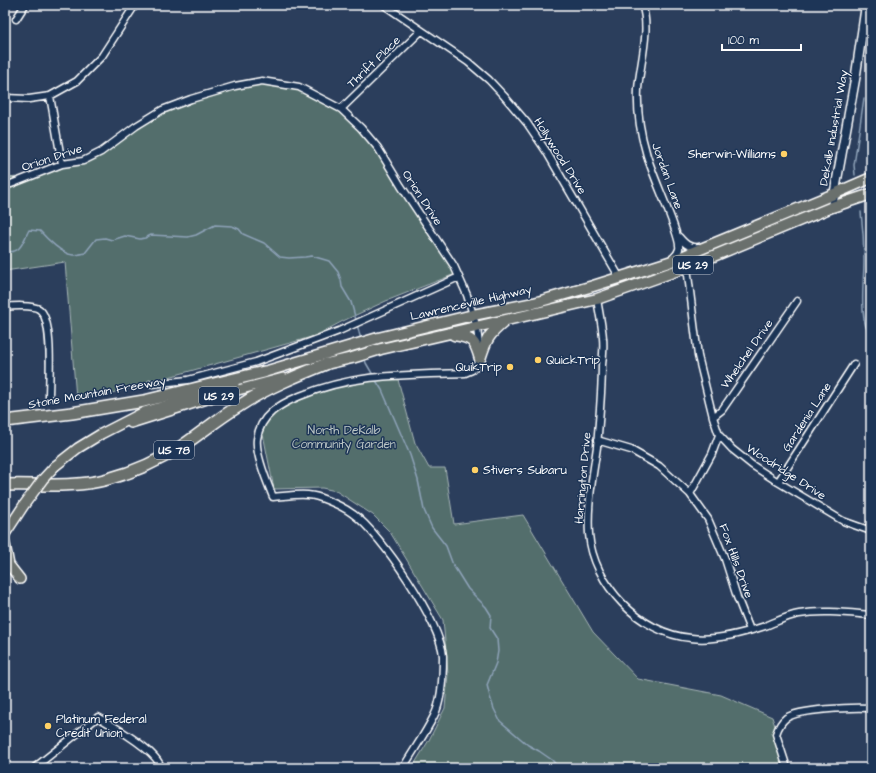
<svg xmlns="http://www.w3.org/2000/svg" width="876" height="773" viewBox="0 0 876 773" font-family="'Architects Daughter',sans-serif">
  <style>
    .green { fill: #526e6c; stroke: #a8b6b6 }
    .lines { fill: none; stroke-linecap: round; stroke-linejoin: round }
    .stream { stroke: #8fa3b9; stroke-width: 1.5 }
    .minor-casing { stroke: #fff; stroke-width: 9 }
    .secondary-casing { stroke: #fff; stroke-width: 11 }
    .primary-casing { stroke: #fff; stroke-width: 12 }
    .trunk-casing { stroke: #fff; stroke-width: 13 }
    .motorway-casing { stroke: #fff; stroke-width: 14 }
    .minor { stroke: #1d3557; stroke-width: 6 }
    .secondary { stroke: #1d3557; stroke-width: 8 }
    .primary { stroke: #6b706d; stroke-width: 9 }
    .trunk { stroke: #6b706d; stroke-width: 10 }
    .motorway { stroke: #6b706d; stroke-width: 11 }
    .primary-bridge-casing { stroke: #fff; stroke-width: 12; stroke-linecap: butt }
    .primary-bridge { stroke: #6b706d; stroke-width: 9 }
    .poi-dot { fill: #ffd166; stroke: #1d3557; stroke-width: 1.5 }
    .labels { text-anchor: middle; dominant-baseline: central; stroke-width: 3; stroke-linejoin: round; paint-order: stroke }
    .shield { fill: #1d3557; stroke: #bbc2cd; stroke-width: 1 }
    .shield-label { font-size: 11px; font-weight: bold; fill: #fff }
    .street-label { font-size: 12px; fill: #fff; stroke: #1d3557 }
    .poi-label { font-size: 12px; fill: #fff; stroke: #1d3557; text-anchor: start }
    .park-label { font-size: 12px; fill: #bac5c4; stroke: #1d3557 }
  </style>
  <rect width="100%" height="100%" fill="#2b3e5c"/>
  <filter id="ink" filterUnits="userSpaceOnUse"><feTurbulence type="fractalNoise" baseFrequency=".025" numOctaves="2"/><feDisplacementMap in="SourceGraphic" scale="8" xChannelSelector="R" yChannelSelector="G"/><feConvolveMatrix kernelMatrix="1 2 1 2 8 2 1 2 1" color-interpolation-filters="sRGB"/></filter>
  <g filter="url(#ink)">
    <path class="green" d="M267,82l31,3 43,27 43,43 71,119 -69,27 -43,20 -28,15 -207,58 -32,4 -11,-136 -60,9v-93l15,-1 67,-16 67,-48 78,-28z
      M397,376l18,67 14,25h16l9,56 69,-9 70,117 45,47 83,16 51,22 17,51h-377l17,-28 16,-32 3,-34 -5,-54 -53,-88 -17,-17 -37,-24 -14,-3 -48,1 -12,-60 10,-16 29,-16 30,-9z"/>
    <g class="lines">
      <path class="stream" d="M870,64l1,-8
        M855,175l-1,-10 10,-67
        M861,212c2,16 3,33 3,49 0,22 -6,58 7,76
        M5,251c16,4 18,-10 24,-21l11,1c7,8 22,23 33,24 4,0 8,-1 12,-2l11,-14 9,-1 7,2 13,-4 15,3 5,-1 6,-3 37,2 8,-2 19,-10 17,1 7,3 4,5 21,9 16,14 9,1 16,-1 7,-1 17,5 9,11 3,8 1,7 9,15 5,18
        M357,324l4,16
        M364,357l2,6 7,12
        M375,379l7,11 28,65 8,25 6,30 8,18 14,18 7,19 15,24 18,18 5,8 -1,13 7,11 1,12 -2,12 -9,22 3,12 4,12 6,12 28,24 11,6 13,9 7,8"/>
      <defs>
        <path id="minor" d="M384,5l84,57 21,18 15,16 23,27 19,28 74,127
          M642,5c9,24 -2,59 -4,84 -1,21 2,43 8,63 4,19 36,85 33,97 -1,5 -4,7 -7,10
          M16,19l9,-14
          M50,96l12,68
          M5,98l24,1 21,-3 27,-15 25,-25 33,-51
          M341,109l80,-78
          M5,185l6,-1 51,-20 21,-3 18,-9 35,-26 26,-16 29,-11 44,-13 27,-5 37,6 42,22 20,19 17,20 23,38 53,80 13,29 10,33 2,17v17l-7,8 -7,3c-59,2 -109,0 -165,23 -20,8 -40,19 -43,43 -2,15 10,43 16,58 15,-1 33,-5 48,1 11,4 23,9 32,16 28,19 88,109 90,142 0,16 -1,45 -9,60 -9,18 -21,35 -31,52
          M679,237c6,7 10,11 20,10
          M687,267l11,89 15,61 6,18 13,14 20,16 26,17 65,39 28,10
          M597,299c2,13 5,26 6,39 1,9 0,18 -1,27 0,27 -3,55 -5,82 -4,28 -10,58 -8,87 4,50 51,100 102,104 22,3 53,-5 74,-12 11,-4 22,-10 34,-12 24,-4 48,-1 72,1
          M5,307c8,-1 27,-2 34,2 15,10 10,71 10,88
          M151,384l37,-4 68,-18 83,-31 120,-54
          M713,417l9,-7 75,-109
          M597,440l34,10 28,16 31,28 18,25 17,40 12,38 13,33
          M778,482l76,-118
          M690,494l22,-40 7,-19
          M869,530l2,-8
          M34,768l64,-51c15,9 60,34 63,51
          M787,768l-11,-34c2,-6 5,-12 10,-16 13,-9 67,-11 85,-10"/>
        <path id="secondary" d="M832,207l24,-133 10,-69"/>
        <path id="primary" d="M131,423l92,-29 60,-16
          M55,466l23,-18 23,-14 43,-22 68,-20 22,-8
          M5,534l19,-29
          M5,544l4,21 11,14"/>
        <path id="trunk" d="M454,335c19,3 21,6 26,24
          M480,359c6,-19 8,-24 24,-37
          M326,364l26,-6 29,-9 216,-50 90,-32 145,-60 39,-13
          M264,372l114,-34 95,-23 61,-12 59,-17 76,-24 165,-68 37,-16"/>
        <path id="motorway" d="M5,421l67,-8 72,-12 120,-29
          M5,485c34,-1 70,3 103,-6 26,-7 51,-18 74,-33 19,-13 37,-28 57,-40 27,-18 57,-30 87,-42"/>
      </defs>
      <use href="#minor" class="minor-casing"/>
      <use href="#secondary" class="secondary-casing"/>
      <use href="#primary" class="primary-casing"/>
      <use href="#trunk" class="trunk-casing"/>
      <use href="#motorway" class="motorway-casing"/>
      <use href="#minor" class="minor"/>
      <use href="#secondary" class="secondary"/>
      <use href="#primary" class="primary"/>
      <use href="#trunk" class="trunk"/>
      <use href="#motorway" class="motorway"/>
      <defs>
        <path id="primary-bridge" d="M24,505l19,-26 12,-13"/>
      </defs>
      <use href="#primary-bridge" class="primary-bridge-casing"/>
      <use href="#primary-bridge" class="primary-bridge"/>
    </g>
  </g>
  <g class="poi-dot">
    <circle cx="784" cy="154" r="4"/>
    <circle cx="538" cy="360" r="4"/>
    <circle cx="510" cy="367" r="4"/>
    <circle cx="475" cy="470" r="4"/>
    <circle cx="48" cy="726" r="4"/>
  </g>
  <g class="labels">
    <g class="shield">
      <rect x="673" y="256" width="40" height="18" rx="3"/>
      <rect x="199" y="387" width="40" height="18" rx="3"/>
      <rect x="154" y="441" width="40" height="18" rx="3"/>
    </g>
    <g class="shield-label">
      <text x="693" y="265">US 29</text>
      <text x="219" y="396">US 29</text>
      <text x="174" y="450">US 78</text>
    </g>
    <g class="street-label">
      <text transform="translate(374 62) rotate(-44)">Thrift Place</text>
      <text transform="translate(834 128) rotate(-80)">Dekalb Industrial Way</text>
      <text transform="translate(560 156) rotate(58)">Hollywood Drive</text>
      <text transform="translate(52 158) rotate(-18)">Orion Drive</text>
      <text transform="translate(667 176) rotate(70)">Jordan Lane</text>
      <text transform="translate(422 198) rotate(57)">Orion Drive</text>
      <text transform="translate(471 303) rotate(-13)">Lawrenceville Highway</text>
      <text transform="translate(747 354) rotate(-55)">Whelchel Drive</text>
      <text transform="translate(97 393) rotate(-10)">Stone Mountain Freeway</text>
      <text transform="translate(807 417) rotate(-57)">Gardenia Lane</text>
      <text transform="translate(786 472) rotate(33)">Woodridge Drive</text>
      <text transform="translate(583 478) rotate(-85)">Harrington Drive</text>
      <text transform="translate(736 561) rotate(70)">Fox Hills Drive</text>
    </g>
    <g class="poi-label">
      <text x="776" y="154" text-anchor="end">Sherwin-Williams</text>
      <text x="546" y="360">QuickTrip</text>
      <text x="502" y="367" text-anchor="end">QuikTrip</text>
      <text x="483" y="470">Stivers Subaru</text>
      <text x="56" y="719">Platinum Federal<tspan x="56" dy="14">Credit Union</tspan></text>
    </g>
    <g class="park-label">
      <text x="344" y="430">North DeKalb<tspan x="344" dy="14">Community Garden</tspan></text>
    </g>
  </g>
  <rect width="876" height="773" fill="none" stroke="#1d3557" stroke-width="20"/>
  <rect x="10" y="10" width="856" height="753" fill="none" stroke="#fff" stroke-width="1.5" filter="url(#ink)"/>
  <path d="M722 44v6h79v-6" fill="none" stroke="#ffffff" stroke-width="2"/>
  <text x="728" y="44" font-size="12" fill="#ffffff" stroke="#1d3557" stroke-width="3" paint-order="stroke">100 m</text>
</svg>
